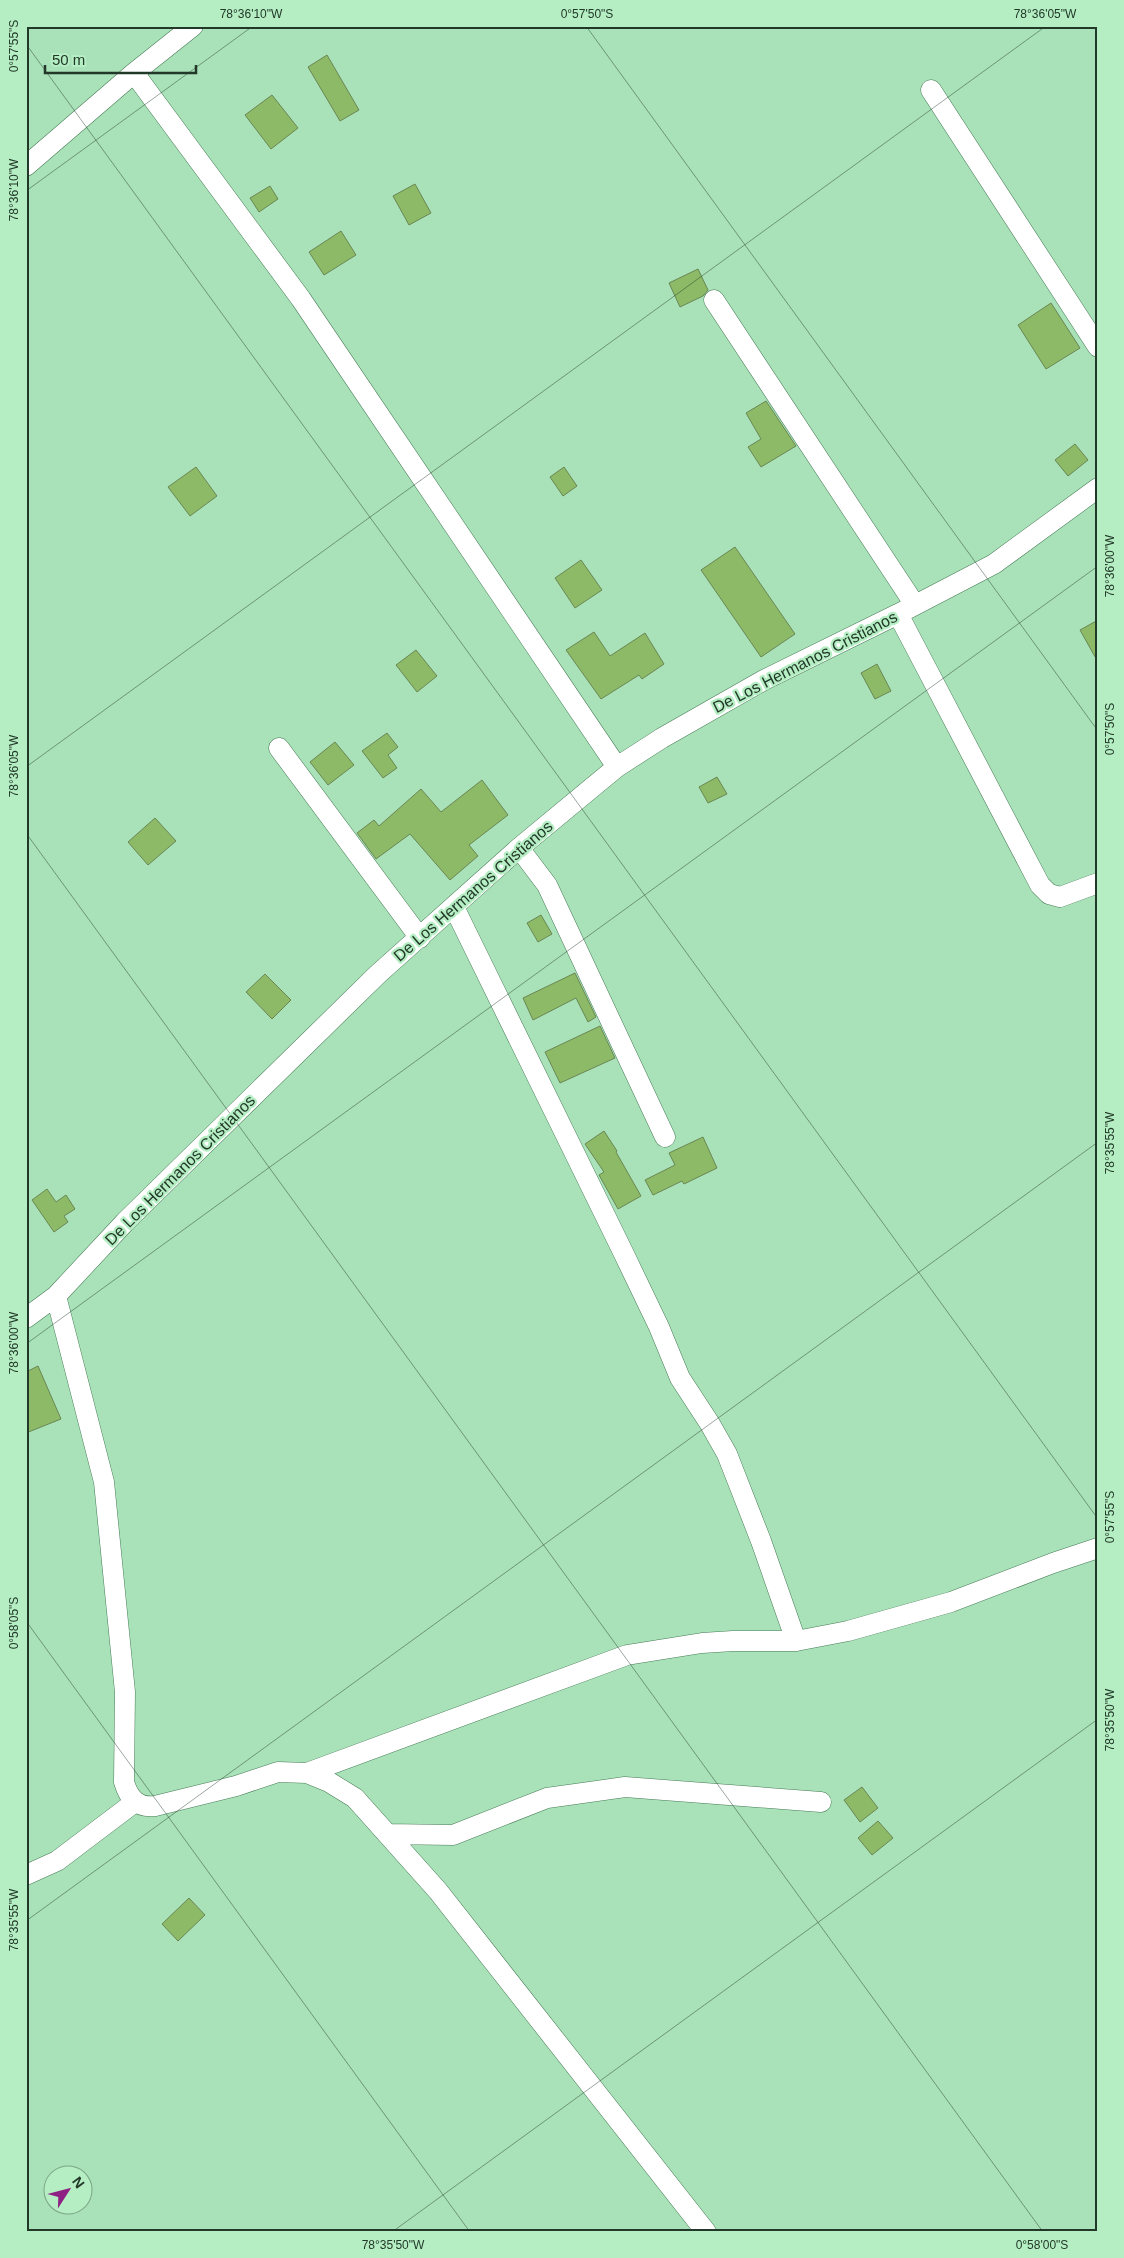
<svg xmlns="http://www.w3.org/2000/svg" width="1124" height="2258" viewBox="0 0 1124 2258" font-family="Arial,sans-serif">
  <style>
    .building { fill: #8cba67; stroke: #6a8754 }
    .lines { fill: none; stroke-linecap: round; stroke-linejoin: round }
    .minor-casing { stroke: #477c57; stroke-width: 21 }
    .minor { stroke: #fff; stroke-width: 20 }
    .ticks { fill: none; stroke: #223929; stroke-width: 1; stroke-opacity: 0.45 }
    .labels { text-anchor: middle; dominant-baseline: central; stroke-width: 4.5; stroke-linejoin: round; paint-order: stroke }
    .street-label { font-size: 16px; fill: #223929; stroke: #b6eec4 }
    .neatline { fill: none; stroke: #223929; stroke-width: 2 }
    .ticks-label { font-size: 12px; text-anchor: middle; fill: #223929 }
  </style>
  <rect width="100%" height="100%" fill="#a9e1b8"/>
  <path class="building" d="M327,55l32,55 -19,11 -32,-54z
    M272,95l26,33 -27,21 -26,-34z
    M415,184l16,29 -22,12 -16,-29z
    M270,186l8,13 -19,13 -9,-14z
    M341,231l15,24 -32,20 -15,-23z
    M698,269l10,21 -5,6 -23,11 -11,-24z
    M1051,303l29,45 -34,21 -28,-44z
    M766,401l30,45 -35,21 -13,-20 13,-8 -15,-26z
    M1075,444l13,16 -20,16 -13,-16z
    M196,467l21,29 -27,20 -22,-29z
    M564,467l13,19 -14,10 -13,-19z
    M735,547l60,87 -34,23 -60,-87z
    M581,560l21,30 -27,18 -20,-30z
    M1098,620v42l-18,-32z
    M594,632l16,24 35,-23 19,31 -22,15 -3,-4 -38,24 -35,-49z
    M416,650l21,26 -20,16 -21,-27z
    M877,664l14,27 -16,8 -14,-26z
    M387,733l11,14 -10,8 9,13 -14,10 -21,-27z
    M335,742l19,23 -26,20 -18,-23z
    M717,777l10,17 -19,9 -9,-16z
    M482,780l26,35 -39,30 9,11 -28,24 -40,-46 -34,25 -19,-26 17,-13 5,6 42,-37 20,23z
    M155,818l21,23 -28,24 -20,-23z
    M541,915l11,19 -14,8 -11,-19z
    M575,973l21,44 -8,5 -12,-24 -43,22 -10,-22z
    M265,974l26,26 -19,19 -26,-27z
    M600,1026l15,32 -55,25 -15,-31z
    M604,1131l13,20 -1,1 25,44 -23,13 -19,-34 5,-3 -19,-28z
    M703,1137l14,31 -33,16 -2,-3 -29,14 -8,-15 30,-15 -6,-12z
    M47,1189l9,13 10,-7 9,14 -11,7 4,6 -14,10 -22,-32z
    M38,1366l23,53 -35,14v-61z
    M862,1787l16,21 -18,14 -16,-22z
    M878,1821l15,17 -21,17 -14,-17z
    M189,1898l16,17 -27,26 -16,-17z"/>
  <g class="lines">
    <defs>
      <path id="minor" d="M134,73l167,226 316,468
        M931,90l167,257
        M26,166l108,-93 59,-47
        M714,300l201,305
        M898,614l142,271 9,9 11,3 38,-14
        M279,748l141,190
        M519,848l28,37 118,252
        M454,907l169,345 36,75 21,51 30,46 17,30 34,87 35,100
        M56,1296l48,186 21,210 -1,90c5,17 14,26 31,24l81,-20 42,-14 29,1 22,9 26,16 83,93 268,341
        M26,1318l30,-22 69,-74 253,-248 141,-126 98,-81 45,-29 102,-58 134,-66 96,-50 104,-76
        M307,1773l320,-118 75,-12 31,-2h63l52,-10 103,-29 102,-39 45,-15
        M387,1834l66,1 94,-37 78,-11 196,15
        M26,1875l31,-14 78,-59"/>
    </defs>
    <use href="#minor" class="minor-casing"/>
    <use href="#minor" class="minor"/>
  </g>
  <path class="ticks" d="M586,26l512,705M26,44l1072,1475M26,191l227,-165M26,767l1020,-741M26,833l1017,1399M26,1344l1072,-778M26,1621l444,611M26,1921l1072,-779M392,2232l706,-513"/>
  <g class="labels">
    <g class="street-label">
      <text transform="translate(805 662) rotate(-27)">De Los Hermanos Cristianos</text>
      <text transform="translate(473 891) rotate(-41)">De Los Hermanos Cristianos</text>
      <text transform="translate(180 1170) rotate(-45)">De Los Hermanos Cristianos</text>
    </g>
  </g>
  <rect width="1124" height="2258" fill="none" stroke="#b6eec4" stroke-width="55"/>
  <g transform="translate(68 2190) rotate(54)"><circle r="24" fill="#b6eec4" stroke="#7ba686"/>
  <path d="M0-4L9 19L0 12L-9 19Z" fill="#8f2184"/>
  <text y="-8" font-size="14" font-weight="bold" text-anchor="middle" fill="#223929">N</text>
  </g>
  <path d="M45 65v8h151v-8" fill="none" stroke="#223929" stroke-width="2.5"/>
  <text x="52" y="65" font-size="15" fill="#223929" stroke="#b6eec4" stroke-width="4" paint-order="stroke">50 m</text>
  <rect x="28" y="28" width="1068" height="2202" class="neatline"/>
  <g class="ticks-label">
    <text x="251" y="18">78°36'10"W</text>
    <text x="587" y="18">0°57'50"S</text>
    <text x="1045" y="18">78°36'05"W</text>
    <text transform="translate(14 46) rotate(-90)" y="4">0°57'55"S</text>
    <text transform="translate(14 190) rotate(-90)" y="4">78°36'10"W</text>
    <text transform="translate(1110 566) rotate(-90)" y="4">78°36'00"W</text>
    <text transform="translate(1110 729) rotate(-90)" y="4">0°57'50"S</text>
    <text transform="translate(14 766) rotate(-90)" y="4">78°36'05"W</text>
    <text transform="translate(1110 1143) rotate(-90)" y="4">78°35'55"W</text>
    <text transform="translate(14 1343) rotate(-90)" y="4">78°36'00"W</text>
    <text transform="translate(1110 1517) rotate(-90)" y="4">0°57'55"S</text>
    <text transform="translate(14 1623) rotate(-90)" y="4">0°58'05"S</text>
    <text transform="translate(1110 1720) rotate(-90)" y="4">78°35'50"W</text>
    <text transform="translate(14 1920) rotate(-90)" y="4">78°35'55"W</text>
    <text x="393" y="2249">78°35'50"W</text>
    <text x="1042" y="2249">0°58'00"S</text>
  </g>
</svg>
